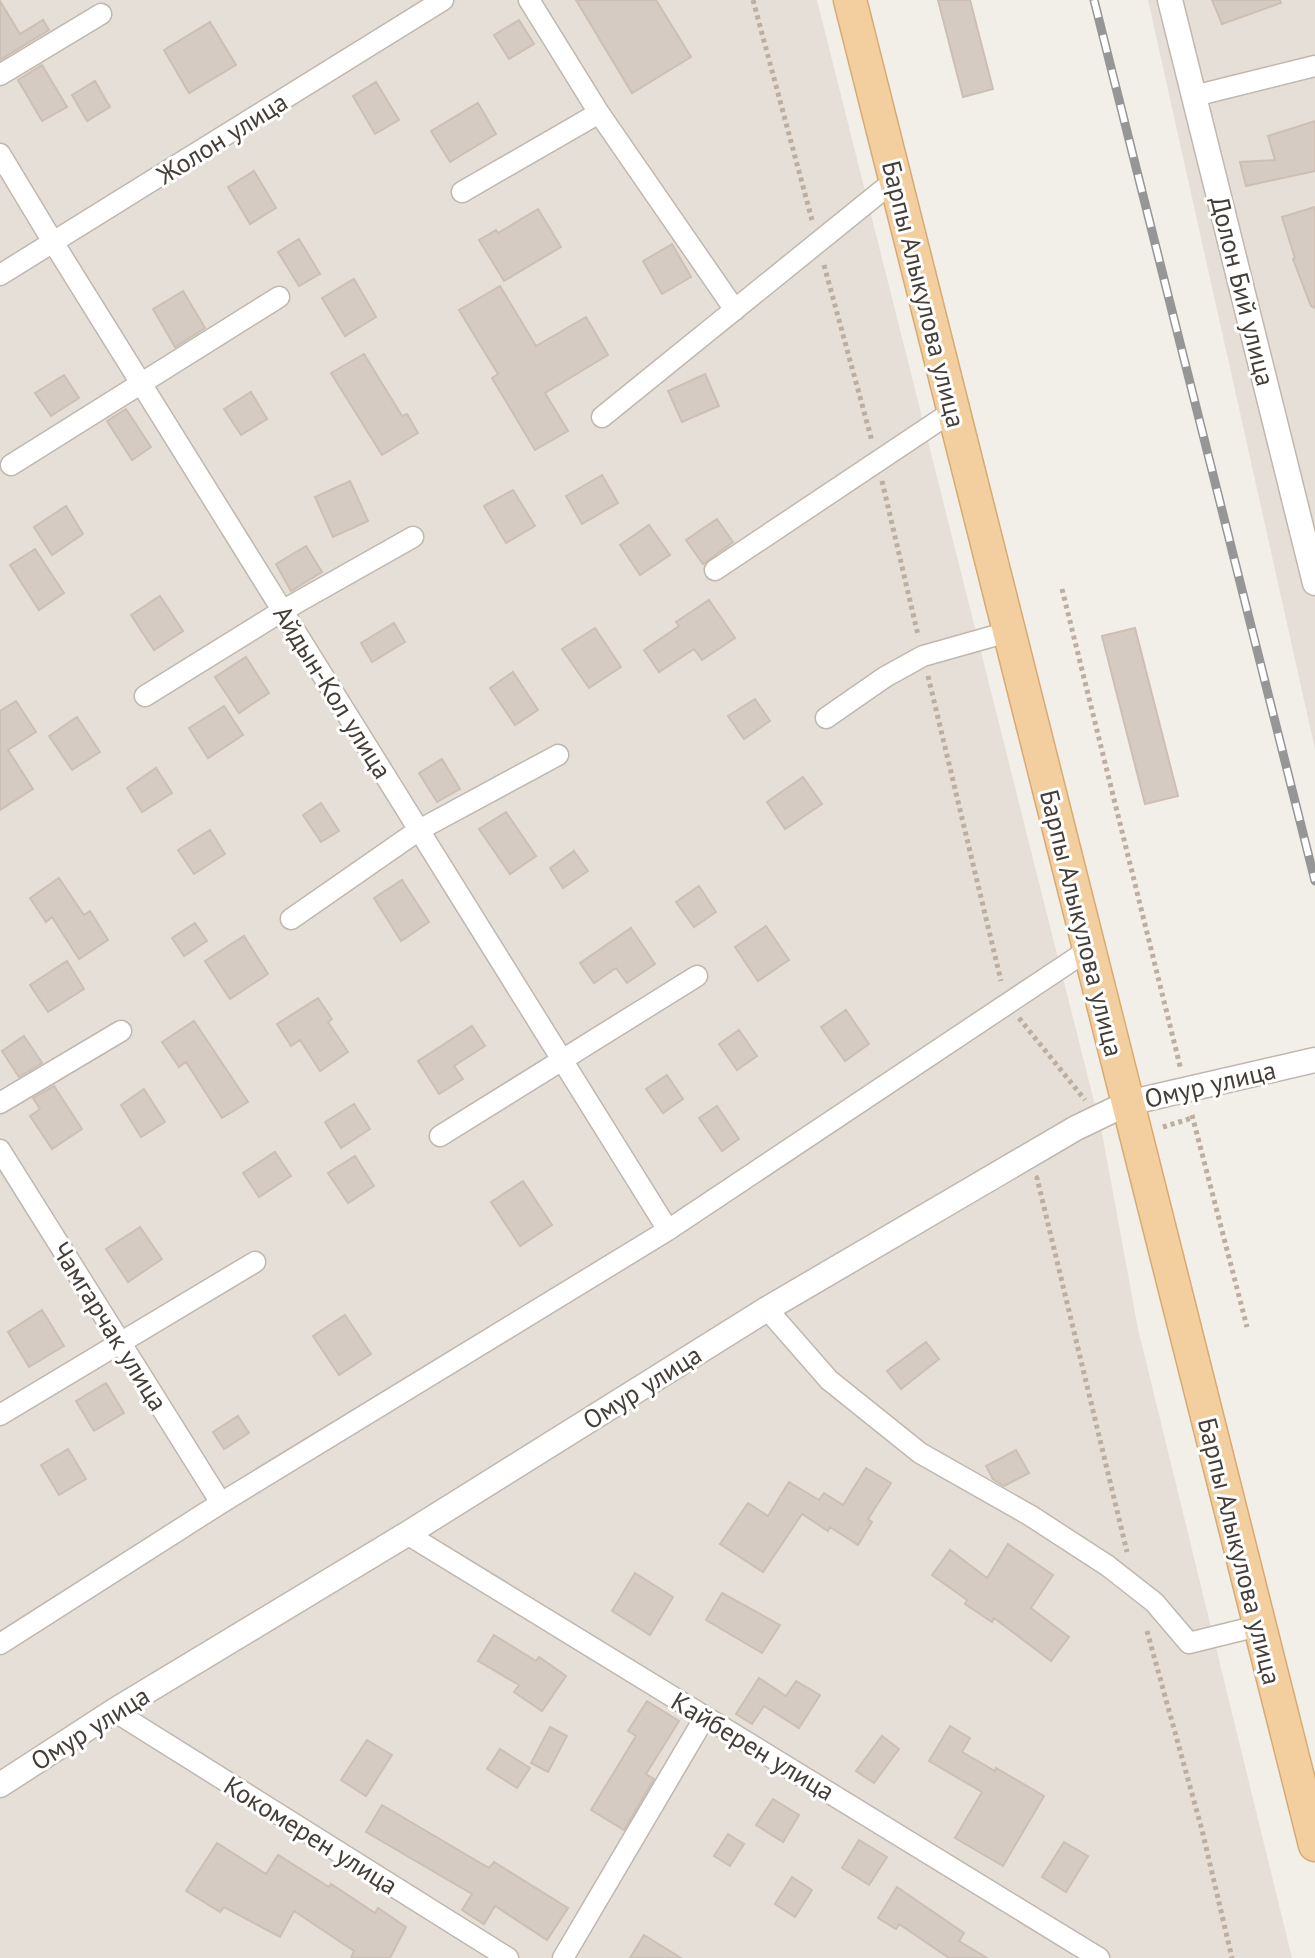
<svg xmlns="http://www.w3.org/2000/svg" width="1315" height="1958" viewBox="0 0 1315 1958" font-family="'PT Sans',sans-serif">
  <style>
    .residential { fill: #e5dfd7 }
    .building { fill: #d6cbc2; stroke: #cdbfb3; stroke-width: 2 }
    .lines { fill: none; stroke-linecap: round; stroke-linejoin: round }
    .minor-casing { stroke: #c0b7af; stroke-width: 23 }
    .tertiary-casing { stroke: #c0b7af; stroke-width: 27 }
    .primary-casing { stroke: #d7aa72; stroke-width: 35 }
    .path { stroke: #bdae9f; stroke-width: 5; stroke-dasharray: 4 4; stroke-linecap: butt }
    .minor { stroke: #fff; stroke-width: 20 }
    .tertiary { stroke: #fff; stroke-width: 24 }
    .primary { stroke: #f3cfa0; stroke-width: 32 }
    .rail-casing { stroke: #969696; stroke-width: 9 }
    .rail { stroke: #fff; stroke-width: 6; stroke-dasharray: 18; stroke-linecap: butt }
    .labels { text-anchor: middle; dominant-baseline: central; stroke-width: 6; stroke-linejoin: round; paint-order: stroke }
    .street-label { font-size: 26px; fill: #453e38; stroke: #fff }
  </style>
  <rect width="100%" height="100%" fill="#f2eee8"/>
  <path class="residential" d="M0,0h817l285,1133 36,196 154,629h-1292z
    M1148,0h167v749z"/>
  <path class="building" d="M576,0h80l35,57 -59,36z
    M938,0h32l23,89 -30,8z
    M1212,0h68l1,3 -59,21z
    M0,1l20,33 23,-14 6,10 -49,30z
    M519,20l15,24 -25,15 -15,-24z
    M210,22l26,43 -47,28 -25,-43z
    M42,65l25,42 -25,14 -24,-41z
    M95,81l15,26 -23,14 -15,-26z
    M376,82l23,38 -24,14 -22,-38z
    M478,103l18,31 -46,28 -19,-31z
    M1315,121v50l-69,15 -6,-24 35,-2 -7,-24z
    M254,171l22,37 -26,16 -22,-37z
    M1315,207v101l-4,-2 -18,-47 2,-1 -13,-41z
    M538,209l23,38 -57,34 -25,-41 17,-10 2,3z
    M299,239l21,35 -21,12 -21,-34z
    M672,244l19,33 -29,17 -19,-33z
    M354,279l22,38 -31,19 -23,-38z
    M500,286l36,60 50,-29 22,38 -63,38 23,38 -33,19 -43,-72 6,-4 -39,-64z
    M183,291l22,37 -30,19 -22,-38z
    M364,354l38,62 5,-2 11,19 -36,22 -51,-82z
    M705,374l14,32 -37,16 -14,-31z
    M64,375l15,23 -28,18 -16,-23z
    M251,392l16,27 -26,16 -17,-26z
    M126,409l25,38 -19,13 -25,-39z
    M602,475l16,28 -36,21 -16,-28z
    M350,481l18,40 -35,16 -18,-40z
    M513,490l22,36 -29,17 -22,-37z
    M66,506l17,28 -31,21 -18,-28z
    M717,519l16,23 -30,22 -17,-24z
    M649,525l21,30 -30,20 -20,-30z
    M306,546l16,26 -31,19 -15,-27z
    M35,549l29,44 -25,17 -29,-45z
    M160,596l23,35 -29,19 -23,-35z
    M709,600l26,38 -33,22 -8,-11 -35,23 -15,-22 35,-24 -3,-4z
    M394,623l11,19 -33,20 -11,-19z
    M595,628l26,39 -32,21 -27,-39z
    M1135,628l43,168 -33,8 -43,-168z
    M246,657l23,36 -30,20 -24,-36z
    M513,672l25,38 -23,15 -25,-37z
    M755,699l15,22 -26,18 -16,-23z
    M16,701l20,31 -28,18 25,39 -33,21v-99z
    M224,706l19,29 -35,23 -19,-30z
    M77,717l23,35 -28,18 -23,-34z
    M442,759l18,30 -23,13 -18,-29z
    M156,768l16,25 -30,19 -15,-24z
    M803,777l19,27 -37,25 -18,-27z
    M321,803l18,28 -18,11 -18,-27z
    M506,812l30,44 -26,18 -31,-45z
    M210,830l15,24 -31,20 -16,-24z
    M574,851l14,20 -25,17 -13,-20z
    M59,878l25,37 6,-4 18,29 -29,19 -27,-42 -6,5 -16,-24z
    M402,880l27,42 -28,19 -27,-43z
    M699,886l17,26 -22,15 -18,-25z
    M195,923l12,18 -23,15 -12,-18z
    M766,926l23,34 -31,21 -23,-34z
    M631,928l24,36 -28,19 -11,-15 -22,15 -14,-20z
    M244,936l24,38 -38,25 -25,-38z
    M67,961l17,28 -36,23 -18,-27z
    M318,998l14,21 -4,3 20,30 -28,19 -20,-31 -9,6 -14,-22z
    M846,1010l23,34 -24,17 -24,-34z
    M194,1021l54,81 -26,16 -36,-56 -7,5 -17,-25z
    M472,1026l13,20 -31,20 9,13 -24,15 -21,-33z
    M739,1030l18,26 -20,14 -18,-26z
    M24,1036l18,27 -23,14 -17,-26z
    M667,1075l16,24 -20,14 -17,-24z
    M54,1086l28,43 -30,20 -22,-33 10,-7 -7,-11z
    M144,1089l21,33 -24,15 -20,-32z
    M354,1104l16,25 -29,19 -16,-26z
    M717,1106l22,33 -17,12 -23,-33z
    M275,1152l16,24 -32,21 -16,-24z
    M355,1156l19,30 -26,17 -20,-30z
    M523,1181l29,44 -32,21 -29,-44z
    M140,1227l22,32 -34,23 -22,-33z
    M42,1310l22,36 -35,21 -21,-35z
    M345,1315l26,39 -32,21 -26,-39z
    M926,1342l13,17 -38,30 -14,-18z
    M106,1383l18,30 -30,18 -18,-30z
    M238,1416l11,17 -25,16 -11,-17z
    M68,1449l18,30 -27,16 -18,-30z
    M1016,1450l13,23 -25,13 -11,-7 -7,-13z
    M866,1468l25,15 -23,36 4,3 -14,23 -28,-18 -2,4 -26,-17 -39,58 -43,-28 28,-41 20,13 21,-34 30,18 5,-7 19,12z
    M1008,1544l45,31 -22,33 38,29 -18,24 -57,-43 -2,4 -27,-18 2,-4 -35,-25 18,-25 37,28z
    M635,1573l38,24 -23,38 -38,-24z
    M722,1593l58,32 -18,28 -56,-33z
    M494,1635l42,26 3,-4 27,19 -24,35 -28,-19 5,-7 -41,-24z
    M759,1678l27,18 10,-15 24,14 -21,33 -35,-22 -12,18 -16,-10z
    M647,1701l32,20 -33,53 8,5 -30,51 -33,-20 45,-74 -8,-5z
    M950,1726l20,12 -8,14 33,19 1,-3 48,28 -41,70 -48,-28 27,-46 -53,-31z
    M550,1727l17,9 -19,36 -17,-9z
    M882,1736l17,13 -25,34 -18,-12z
    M367,1740l25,15 -26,41 -25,-16z
    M500,1749l30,19 -13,20 -30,-19z
    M773,1799l26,16 -16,27 -27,-17z
    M382,1805l107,63 5,-6 74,46 -21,32 -52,-34 -11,18 -22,-14 10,-16 -106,-62z
    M728,1834l16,10 -14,22 -16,-10z
    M859,1840l28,17 -18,28 -27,-17z
    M1064,1842l24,14 -22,36 -24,-15z
    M217,1843l49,31 12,-19 51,32 2,-3 44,29 3,-5 28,19 -16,31h-39l3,-7 -60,-40 -14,26 -56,-30 -4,5 -34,-21z
    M792,1877l20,13 -17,27 -20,-13z
    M897,1887l67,46 -5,8 28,17h-38l-50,-34 -3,5 -18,-11z
    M644,1935l37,23h-51z"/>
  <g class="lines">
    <defs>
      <path id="minor" d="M0,75l101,-61
        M1194,96l121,-30
        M599,113l136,197
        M0,154l53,88 615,988
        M462,192l137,-79 -70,-113
        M0,275l443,-275
        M602,417l293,-237
        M11,465l268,-168
        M715,570l238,-159
        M145,696l137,-85 131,-74
        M826,718l59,-41 38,-21 85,-24
        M291,919l128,-89 139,-75
        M0,1103l121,-72
        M440,1136l257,-160
        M0,1150l221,353
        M767,1309l62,71 91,73 111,63 77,50 46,36 35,41 69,-17
        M0,1415l255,-153
        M407,1534l692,424
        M0,1644l221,-141 447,-273 420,-280
        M114,1711l394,247
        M563,1958l142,-241"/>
      <path id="tertiary" d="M1170,0l145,583
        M0,1785l114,-74 293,-177 360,-225 309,-181 52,-25 187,-43"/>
      <path id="primary" d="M850,0l465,1845"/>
    </defs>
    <use href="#minor" class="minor-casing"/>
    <use href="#tertiary" class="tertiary-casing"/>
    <use href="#primary" class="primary-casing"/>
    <path class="path" d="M753,0l59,220
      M824,265l48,176
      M882,481l36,154
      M1062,589l119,481
      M928,676l73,305
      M1019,1018l66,82
      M1192,1115l55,212
      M1163,1127l29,-9
      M1039,1177l-2,1 90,374
      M1147,1631l55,199 30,128"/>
    <use href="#minor" class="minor"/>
    <use href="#tertiary" class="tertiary"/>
    <use href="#primary" class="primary"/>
    <defs>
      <path id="rail" d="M1094,0l221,881"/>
    </defs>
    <use href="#rail" class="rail-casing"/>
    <use href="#rail" class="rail"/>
  </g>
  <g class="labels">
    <g class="street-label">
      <text transform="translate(222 138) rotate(-32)">Жолон улица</text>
      <text transform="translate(1243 291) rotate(76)">Долон Бий улица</text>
      <text transform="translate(924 294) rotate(76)">Барпы Алыкулова улица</text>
      <text transform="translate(333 692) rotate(58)">Айдын-Кол улица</text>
      <text transform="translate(1082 923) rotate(76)">Барпы Алыкулова улица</text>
      <text transform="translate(1210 1084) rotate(-13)">Омур улица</text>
      <text transform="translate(110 1326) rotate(58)">Чамгарчак улица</text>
      <text transform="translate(642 1387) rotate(-32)">Омур улица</text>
      <text transform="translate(1240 1551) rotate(76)">Барпы Алыкулова улица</text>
      <text transform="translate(90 1728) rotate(-32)">Омур улица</text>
      <text transform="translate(753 1746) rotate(31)">Кайберен улица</text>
      <text transform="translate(311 1835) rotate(32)">Кокомерен улица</text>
    </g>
  </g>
</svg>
